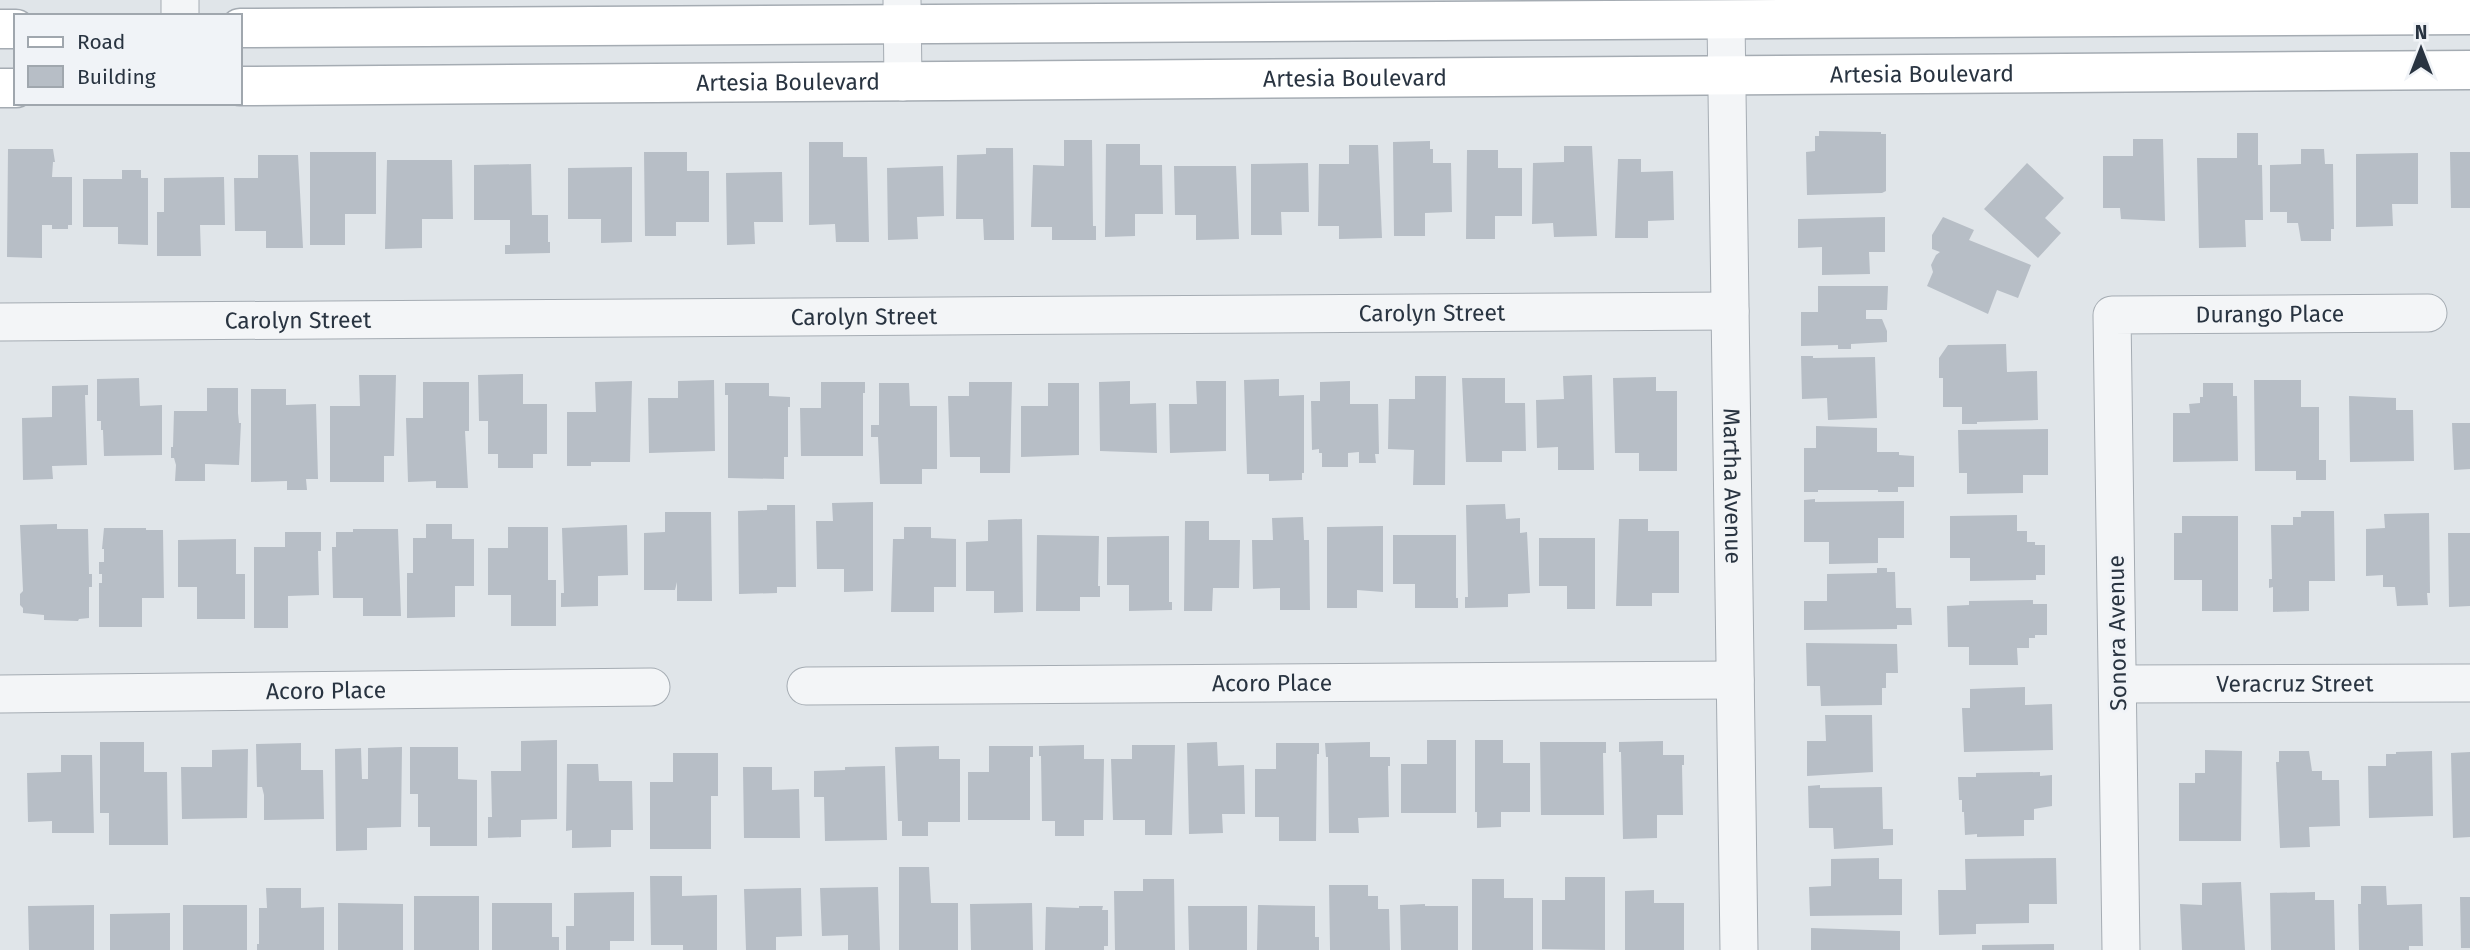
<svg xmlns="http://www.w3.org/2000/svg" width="2470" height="950" viewBox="0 0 2470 950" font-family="'Fira Sans',sans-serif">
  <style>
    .building { fill: #b7bec6 }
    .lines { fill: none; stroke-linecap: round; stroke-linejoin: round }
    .street-casing { stroke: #a5acb3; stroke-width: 39 }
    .secondary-casing { stroke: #a5acb3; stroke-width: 41 }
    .street { stroke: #f3f5f7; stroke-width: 37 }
    .secondary { stroke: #fff; stroke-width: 38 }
    .labels { text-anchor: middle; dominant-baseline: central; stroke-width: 6; stroke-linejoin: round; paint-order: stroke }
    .street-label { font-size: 23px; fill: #293441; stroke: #f0f3f7 }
  </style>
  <rect width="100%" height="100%" fill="#e0e5e9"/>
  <path class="building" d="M1819,131l62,1v2h5v57l-4,2 -75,2 -1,-43 9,-1v-15h4z
    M2237,133h21v32h4l1,55h-18l1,27 -47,1 -2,-90h40z
    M2133,139h30l2,82 -44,-2 -1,-11h-17v-52h30z
    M1064,140h28l1,86h3v14h-44v-13h-21l2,-62 31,1z
    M1430,141v8h3v14h18l1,49 -27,1v23h-31l-1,-94z
    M809,142h34v15h24l2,85h-33l-1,-18 -26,1z
    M1106,144h34v21h22l1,49h-28v22l-30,1z
    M1349,145h29l4,93 -43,1v-13h-21l1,-62h30z
    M1564,146h28l5,90 -43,1 -1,-14 -21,1 1,-61 31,-1z
    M986,148h27l1,92h-30l-1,-21h-27l1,-64 29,-1z
    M8,149h45l2,13h-2l-1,15h20v48h-4v4h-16v-4h-10v33l-35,-1z
    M2301,149h23l1,15h8l1,65h-3v12h-30l-3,-18h-11v-11h-17v-47l31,-1z
    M1467,150h31v18h24v48h-27v23h-29z
    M310,152h66v62h-31v31h-35z
    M644,152h43v19h22v51h-33v14h-31z
    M2450,152h20v56h-19z
    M2418,153v51h-26l1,22 -37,1v-73z
    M258,155h40l5,93h-37v-17h-31l-1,-53h24z
    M1618,159h23v13l32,-1 1,49 -26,1v17h-33z
    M387,160h65l1,59h-31v29l-37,1z
    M1308,163l1,49h-28l1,23h-31v-71z
    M2027,163l37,35 -19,20 16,15 -23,25 -54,-49z
    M531,164l1,51h16v27h2v11l-45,1v-9h5v-25h-36v-55z
    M943,166l1,50 -27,1 1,22 -30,1 -1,-72z
    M1174,166h62l3,73 -43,1v-25h-21z
    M632,167v75l-31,1v-24h-33v-51z
    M122,170h19v8h7v67l-30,-1v-17h-35v-48h39z
    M782,172l1,50h-29l1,22 -28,1 -1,-72z
    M224,177l1,48h-25l1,31h-44v-44h7v-34z
    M1885,217v35h-16l1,22 -48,1v-28l-24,1v-29z
    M1943,217l31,13 -5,10 62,25 -13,33 -21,-8 -9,24 -61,-28 6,-14 -2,-7 5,-10 4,-3 -8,-3v-14z
    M1818,286h70l-1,24h-21v9h16l5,12v11l-36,2v5h-13v-4l-37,1v-34h17z
    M2006,344l1,28 30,-1 1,49 -61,2v2h-15v-17h-19v-29h-4v-20l9,-13z
    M1801,356h12v2l62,-1 2,61 -49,2 -1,-22 -25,1z
    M523,374v30h24v50h-14v14h-35v-14h-10v-33h-9l-1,-46z
    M359,375h37l-2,81h-10v26h-54v-76h30z
    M1592,375l2,95h-36v-23l-21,1 -1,-48 28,-1 -1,-23z
    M1415,376h31l-1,109h-32l1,-35 -26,-1 1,-50h26z
    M1656,377v14h21v80h-38v-18h-24l-2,-75z
    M139,378l1,28 22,-1v50l-58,1 -1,-26h-2v-9h-4v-42z
    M1462,378h43v25h20l1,48h-24v11h-36z
    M1279,379v17l25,-1v78h-2v7l-33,1v-7h-22l-3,-94z
    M714,380l1,71 -66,2 -1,-55h30v-17z
    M2254,380h47v27h18v53h7v20h-30v-9h-41z
    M632,381l-2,81h-39v4h-24v-54h29l-1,-30z
    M1130,381v23l26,-1 1,50 -57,-2 -1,-69z
    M1196,381h30v70l-56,2 -1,-49h28z
    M1350,381v23h28l1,50h-4l1,9h-17v-11l-11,1v14h-26v-14h-3v-4l-7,1 -1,-49h9v-19z
    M423,382h46v49h-4l3,57h-32v-7l-28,1 -2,-64h17z
    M821,382h44v11h-2v63h-62l-1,-48h21z
    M969,382h43l-2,91h-30v-16h-30l-2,-61h21z
    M725,383h44v13l21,1v10h-2v50h-4v22l-56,-1v-83h-3z
    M879,383h30l1,23h27v63h-15v15h-42l-2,-47h-7v-12h8z
    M1048,383h31v72l-58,2v-51h27z
    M2203,383h30v13h4l1,65 -65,1v-49h17l-1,-9 11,-1v-6h3z
    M88,385v10h-3l2,70 -35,1 1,13 -30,1 -1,-62 30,-1v-31z
    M207,388h31v25l1,10h2l-2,42 -34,-1v17h-30l1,-16 -2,-7h-3v-11h2l1,-36h33z
    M251,389h35v16l30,-1 2,75h-12l1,11h-20v-9l-36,1z
    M2349,396l47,2v12h17l1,51 -64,1z
    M2452,423h18v46l-16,1z
    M1816,426l61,2v24h22v3l15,1v31h-16v5h-20v-2h-60v2h-14v-44h12z
    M2048,429v46h-25v18l-56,1v-21h-8l-1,-43z
    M1815,499v3l89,-1v37h-26v25l-49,1v-22h-25v-42z
    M873,502v89l-29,1v-23h-27l-1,-48h17l-1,-18z
    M1505,504l1,15 14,-1v15l7,-1 3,61 -22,1v13l-43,1v-11h3l-2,-92z
    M767,505h28l1,82h-19v6l-38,1 -1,-83 29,-1z
    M2301,511h33l1,70h-26v30l-36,1v-25l-4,1v-9h3l-1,-54h22v-8h8z
    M665,512h46l1,89h-35v-19l-2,8h-31v-57l21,-1z
    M2429,513l1,80h-3l1,12 -31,1 -2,-19h-12v-12l-17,1v-47l19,-1 -1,-14z
    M2017,515v16h10v11h8v3h10v30h-9v5l-66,1v-23h-20v-42z
    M2182,516h56v95h-36v-31h-28v-47h8z
    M1303,517l1,23h5l1,70h-30v-22l-27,1 -1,-49h21l-1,-22z
    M1022,519l1,93 -29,1v-22h-28v-49l22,-1v-21z
    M1619,519h29v12h31v62h-27v13h-36z
    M1185,521h24v19h31l-1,48h-26l-1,23h-28z
    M57,524v5h31l1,45h3v13h-3v31l-10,1 -1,2 -34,-1v-5l-21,-2v-5l-3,-3v-11l3,-3 -3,-66z
    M426,524h26v15h22v47h-19v31l-48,1v-45h6v-35h13z
    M627,525l1,50 -30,1v30l-37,1v-14h3l-2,-65z
    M1383,526v66l-26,-2v18h-30v-81z
    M508,527h40v53h8v46h-45v-31h-23v-47h20z
    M904,527h27v11l25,1v48h-22v25h-43l2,-73h11z
    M104,528h42v2h17l1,68h-22v29h-43v-44h3v-9h-3v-12h5v-13h-2z
    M353,529h45l3,87h-38v-18h-30l-1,-51h4v-15h17z
    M285,532h36v19h-3l1,44 -31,1v32h-34v-81h31z
    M2448,533h22v73l-21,1z
    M1037,535l62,1 -1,50h2v11h-20v14h-44z
    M1393,535h63v63h2v10h-43v-24h-22z
    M1169,536v66h3v8l-43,1v-26h-22v-48z
    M1539,538h56v71h-28v-23h-28z
    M236,539v35h9v45h-48v-32h-19v-47z
    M1877,568h10v4h8l1,36h15l1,17h-15v4l-93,1v-29h23v-27l50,-1z
    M2033,600v4h14v31h-12v3h-6v10h-12l1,17h-49v-18h-21l-1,-41 22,-1v-4z
    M1806,643l91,1 1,29h-12v15h-4v17l-61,1 -1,-20h-13z
    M2025,687v18l27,-1 1,46 -89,2 -2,-44h8v-19z
    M1825,715h47l1,57 -66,4v-35h19z
    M557,740v79l-36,1v17l-33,1v-21h4l-1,-46h30v-30z
    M1427,740h29v73h-55v-49h26z
    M1475,740h28v23h27v49h-29v15l-24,1v-16h-2z
    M1663,741v14h21v10h-2l1,50h-26v23l-34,1 -2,-87h-2v-10z
    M100,742h44v30h23l1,73h-59v-32h-9z
    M1217,742l1,24 26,-1 1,49h-23l1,19 -34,1 -2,-91z
    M1370,742v15h20v9h-2l1,51 -31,1 1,15h-30l-1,-76h-2l-1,-14z
    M1540,742h66v11h-3l1,62h-63z
    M301,743v27h22l1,49 -60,1v-25l-2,-8h-5l-1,-43z
    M1276,743h43v11h-2l-1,87h-37v-24h-24v-48h21z
    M1084,745v14h20l-1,61h-19v16h-29v-15h-13l-1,-65h-2v-10z
    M1132,745h43l-3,90h-27v-15h-32l-2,-61h21z
    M939,746v13h21v63h-32v14h-26v-15h-4l-3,-74z
    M989,746h44v11h-3v63h-62v-48h21z
    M402,747l-1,80 -34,1v22l-31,1 -1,-102 26,-1 1,31h6v-31z
    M410,747h48v32l19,1v66h-47v-19h-12v-33h-8z
    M248,749l-1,69 -65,1 -1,-52h31v-17z
    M2205,750l37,1 -1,90h-62v-58h16v-10h10z
    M2279,751h30l3,20h10v9h17l1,46 -31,1 1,20 -30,1 -4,-86h3z
    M2432,751l1,65 -64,2 -1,-52h18v-12h10v-2z
    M2470,752v85l-17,1 -2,-85z
    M673,753h45v43h-7v53h-61v-67h23z
    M61,755h31l2,78h-42v-12l-24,1 -1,-49 34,-1z
    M567,764h31l1,17h33l1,49h-22v17l-39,1v-18l-6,1z
    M885,766l2,74 -62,1 -1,-44h-10v-26l31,-1v-3z
    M743,767h29v23l27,-1 1,49h-56z
    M2040,772v4l12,-1v31l-18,3v11h-10v16l-47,1v-3l-12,1 -1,-23h-2v-12h-3l-1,-23h18v-4z
    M1820,785v3l62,-1 1,42h10v16l-59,4 -1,-21h-24l-1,-42z
    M1879,858v21h23v36l-92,1 -1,-29 22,-1v-27z
    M2056,858l1,46h-28v19l-53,1v10l-37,1 -1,-45h28l-1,-31z
    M899,867h30l2,36h27v47h-59z
    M650,876h32v20l35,-1v55h-34v-5h-32z
    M1565,877h40v73l-63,-1v-49h23z
    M1143,879h31l1,71h-60l-1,-59h29z
    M1472,879h32v19h29v52h-61z
    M2241,882l4,68h-63l-2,-46 22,1v-22z
    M1329,885h39v11h10v13h11l1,41h-60z
    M2361,886h25l1,19 35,-1 1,42h-14v4h-50l-1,-46h3z
    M878,887l2,63h-32v-15l-26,1 -2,-48z
    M266,888h35v20l23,-1v43h-67v-6h2v-36h8z
    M801,888l1,48 -26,1v13h-30l-2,-61z
    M1654,890v13h30v47h-59v-59z
    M634,892v49h-24v9h-44v-24h8v-33z
    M2315,892v8h19l1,50h-64l-1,-57z
    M414,896h65v54h-65z
    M2460,897h10v51h-9z
    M338,903l65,1v46h-65z
    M492,903h60v34h7v13h-67z
    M1032,903l1,47h-62l-1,-46z
    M1425,904v2h33v44h-57l-1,-45z
    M94,905v45h-65l-1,-44z
    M183,905h64v45h-64z
    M1258,905l57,1v31h4v13h-62z
    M1079,906h24l-1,4h6v36h-4v4h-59l1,-43 33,1z
    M1188,906h59v44h-58z
    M170,913v37h-60v-36z
    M1811,928l89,3v19h-89z
    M2054,944v6h-72v-5z"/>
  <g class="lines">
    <defs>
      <g id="street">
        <path d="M180,0v16"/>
        <path d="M902,0l1,82"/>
        <path id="s1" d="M1726,20l13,930"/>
        <path id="s2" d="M0,322l1730,-11"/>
        <path id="s3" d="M2118,684l352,-1"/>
        <path id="s4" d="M806,686l929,-6"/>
        <path id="s5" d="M0,694l651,-7"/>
        <path id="s6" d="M2121,950l-9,-635 316,-2"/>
      </g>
      <g id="secondary">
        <path d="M240,28l2230,-13"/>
        <path d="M0,29h16"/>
        <path id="s7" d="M240,86l2230,-16"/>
        <path d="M0,88h16"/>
      </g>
    </defs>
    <use href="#street" class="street-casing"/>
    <use href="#secondary" class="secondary-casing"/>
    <use href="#street" class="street"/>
    <use href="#secondary" class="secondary"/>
  </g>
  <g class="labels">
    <g class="street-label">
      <text stroke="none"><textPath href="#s7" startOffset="1682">Artesia Boulevard</textPath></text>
      <text stroke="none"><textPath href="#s7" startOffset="1115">Artesia Boulevard</textPath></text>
      <text stroke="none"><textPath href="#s7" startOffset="548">Artesia Boulevard</textPath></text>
      <text stroke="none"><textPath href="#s2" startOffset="1432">Carolyn Street</textPath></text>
      <text stroke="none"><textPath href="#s6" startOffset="793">Durango Place</textPath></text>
      <text stroke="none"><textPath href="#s2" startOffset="864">Carolyn Street</textPath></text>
      <text stroke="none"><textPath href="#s2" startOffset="298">Carolyn Street</textPath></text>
      <text stroke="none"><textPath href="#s1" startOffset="466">Martha Avenue</textPath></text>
      <text transform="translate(2117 633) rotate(-91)">Sonora Avenue</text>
      <text stroke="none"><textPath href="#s4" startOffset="466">Acoro Place</textPath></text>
      <text stroke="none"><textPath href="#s3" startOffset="177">Veracruz Street</textPath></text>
      <text stroke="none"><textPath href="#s5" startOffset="326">Acoro Place</textPath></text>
    </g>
  </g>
  <rect x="14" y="14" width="228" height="91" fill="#f0f3f7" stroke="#a0a7ae" stroke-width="2"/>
  <rect x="28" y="37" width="35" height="10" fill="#ffffff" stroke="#a0a7ae" stroke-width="2"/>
  <text x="77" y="49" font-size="21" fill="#293441">Road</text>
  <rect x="28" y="66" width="35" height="21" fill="#b7bec6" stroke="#a0a7ae" stroke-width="2"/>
  <text x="77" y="84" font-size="21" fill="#293441">Building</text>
  <g transform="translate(2421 49)" stroke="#f0f3f7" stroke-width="5" paint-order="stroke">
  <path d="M0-5L12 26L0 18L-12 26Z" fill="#293441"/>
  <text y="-10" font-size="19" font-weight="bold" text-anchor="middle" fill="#293441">N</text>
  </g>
</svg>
